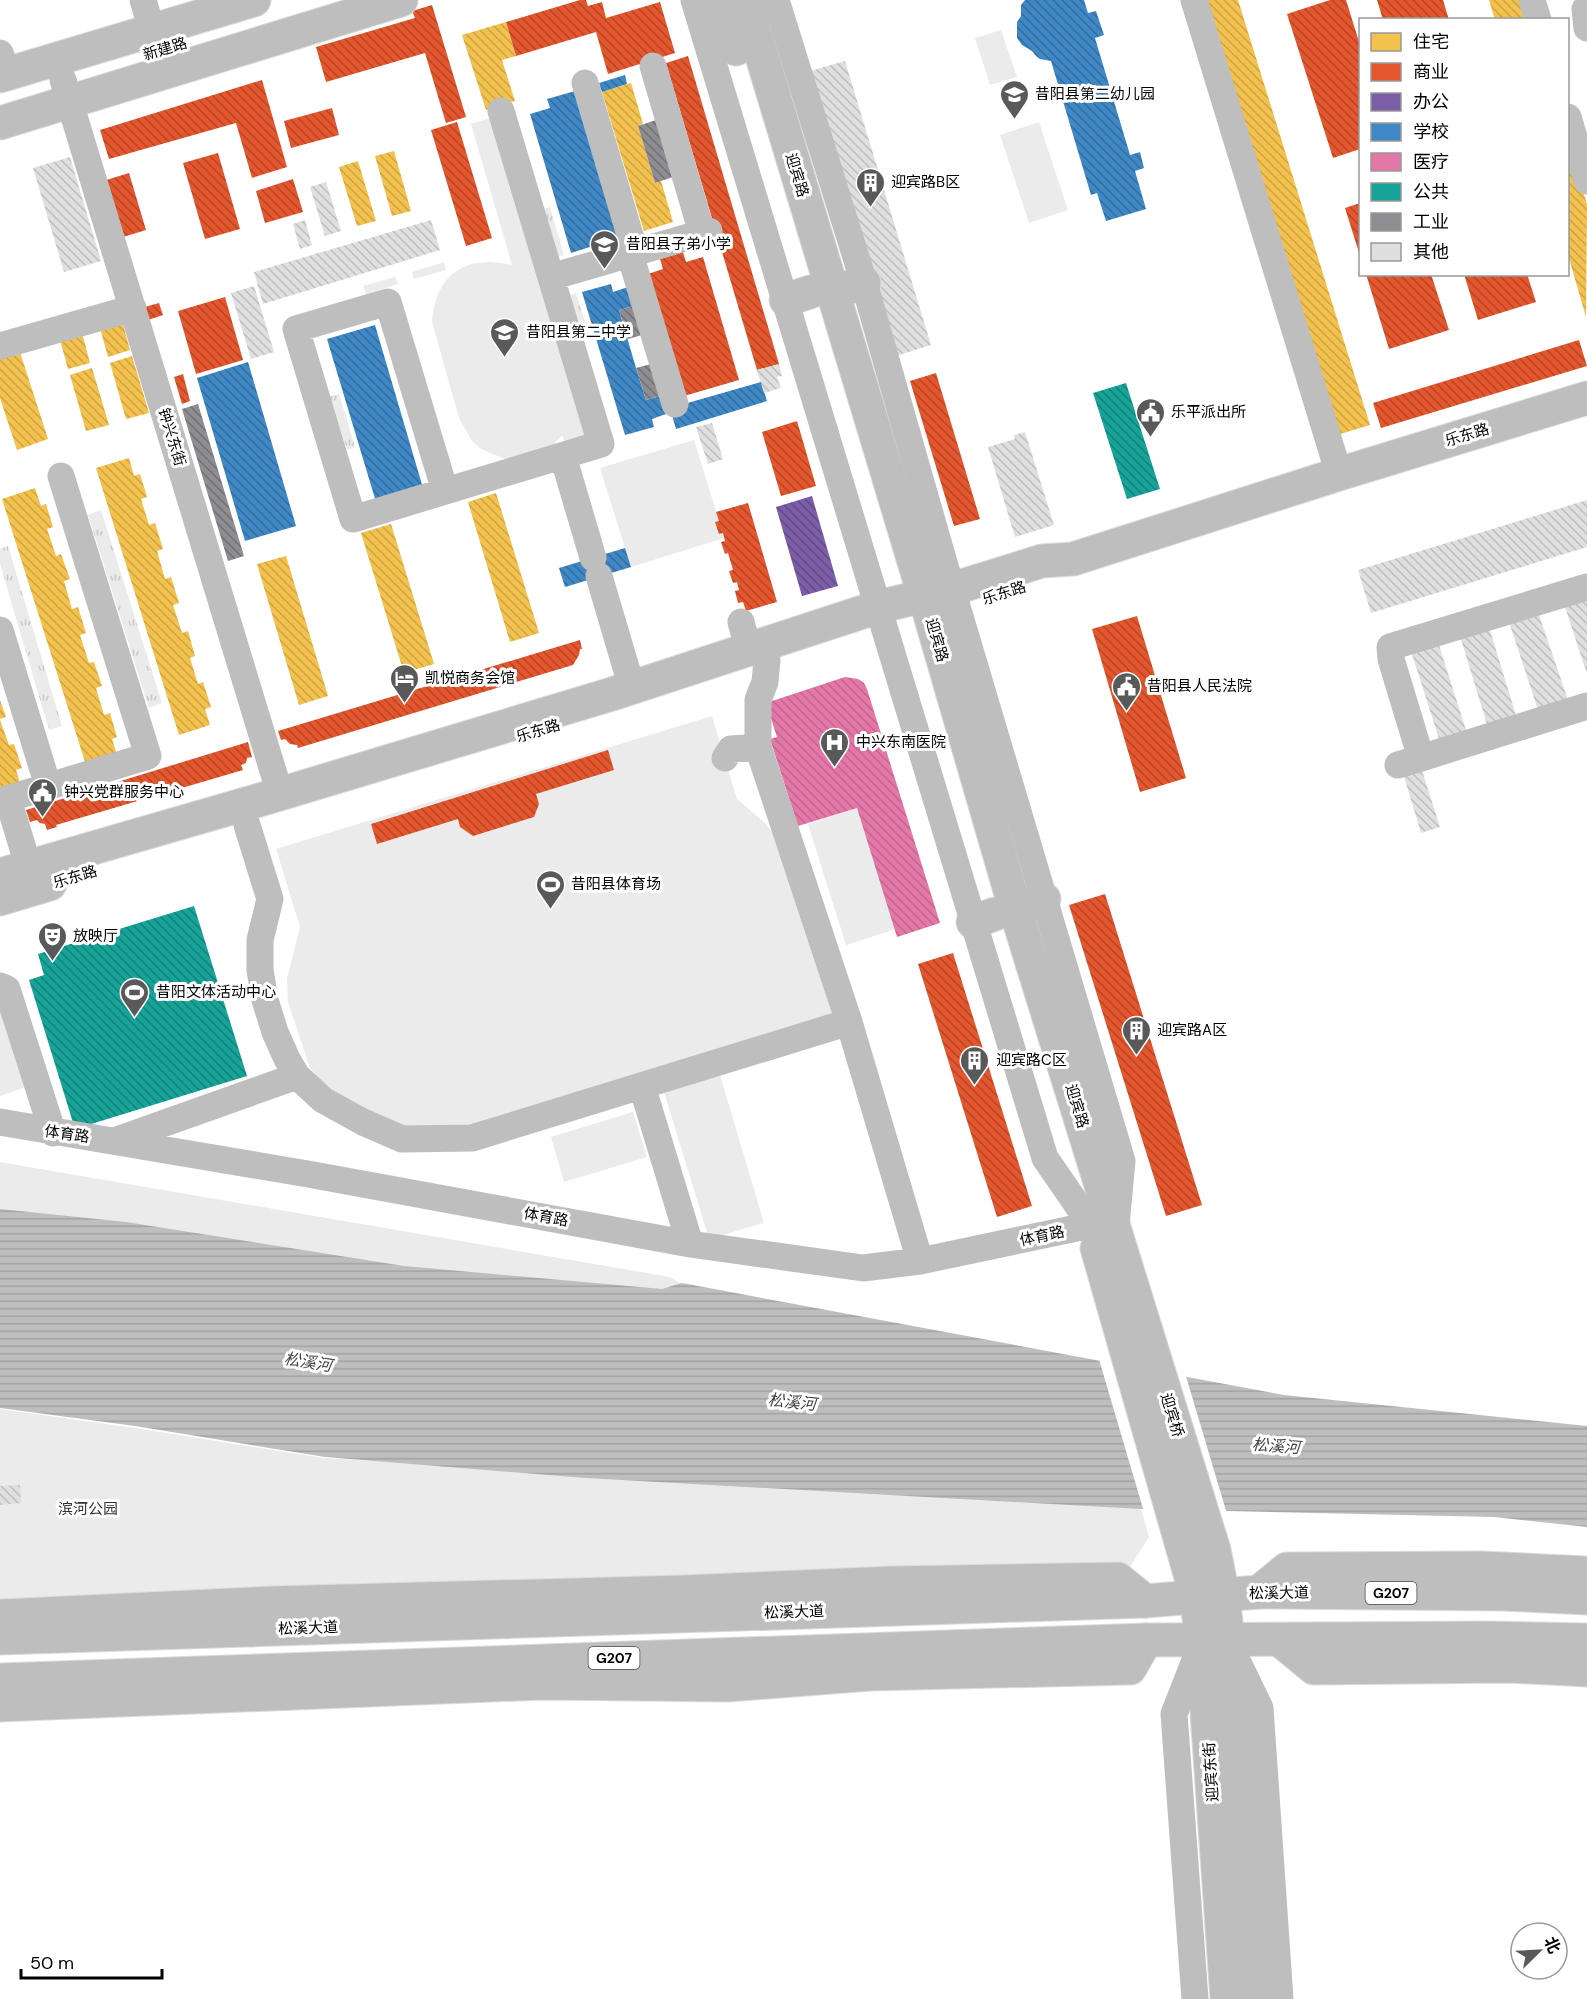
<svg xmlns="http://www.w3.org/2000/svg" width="1587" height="1999" viewBox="0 0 1587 1999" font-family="'DM Sans','Noto Sans SC',sans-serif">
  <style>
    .grass { fill: url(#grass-tufts) }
    .green { fill: #ebebeb }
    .water { fill: url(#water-rules) }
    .pier { fill: #fff }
    .homes { fill: url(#homes-back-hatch) }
    .shops { fill: url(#shops-back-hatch) }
    .offices { fill: url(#offices-back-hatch) }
    .schools { fill: url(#schools-back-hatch) }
    .health { fill: url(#health-back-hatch) }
    .public { fill: url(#public-back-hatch) }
    .industry { fill: url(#industry-back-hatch) }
    .building { fill: url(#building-back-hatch) }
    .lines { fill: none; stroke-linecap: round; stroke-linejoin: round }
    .major-casing { stroke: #dbdbdb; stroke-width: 35 }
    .highway-casing { stroke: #dbdbdb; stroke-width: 35 }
    .minor { stroke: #bebebe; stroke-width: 27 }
    .major { stroke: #bebebe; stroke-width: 33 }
    .highway { stroke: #bebebe; stroke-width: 33 }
    .labels { text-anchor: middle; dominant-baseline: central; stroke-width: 6; stroke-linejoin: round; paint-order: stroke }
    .shield { fill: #fff; stroke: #4c4c4c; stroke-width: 1.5 }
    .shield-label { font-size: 14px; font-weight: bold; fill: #000 }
    .street-label { font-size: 15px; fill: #000; stroke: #fff }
    .poi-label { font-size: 15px; fill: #000; stroke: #fff; text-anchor: start }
    .park-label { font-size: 15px; fill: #323232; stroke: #fff }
    .water-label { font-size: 16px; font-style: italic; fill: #434343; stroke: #fff }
  </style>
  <defs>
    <pattern id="grass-tufts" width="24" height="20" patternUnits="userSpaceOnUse" patternTransform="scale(1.5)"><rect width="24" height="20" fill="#ebebeb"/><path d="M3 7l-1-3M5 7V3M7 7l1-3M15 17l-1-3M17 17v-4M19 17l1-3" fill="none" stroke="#c8c8c8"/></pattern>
    <pattern id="water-rules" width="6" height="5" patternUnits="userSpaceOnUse" patternTransform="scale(1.5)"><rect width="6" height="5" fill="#bebebe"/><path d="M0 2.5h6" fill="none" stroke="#a2a2a2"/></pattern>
    <pattern id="homes-back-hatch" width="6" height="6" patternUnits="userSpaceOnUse" patternTransform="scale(1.5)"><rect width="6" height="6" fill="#f2c14e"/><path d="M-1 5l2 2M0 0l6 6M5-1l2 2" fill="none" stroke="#cea442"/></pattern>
    <pattern id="shops-back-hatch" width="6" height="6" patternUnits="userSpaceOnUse" patternTransform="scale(1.5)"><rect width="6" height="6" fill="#e4572e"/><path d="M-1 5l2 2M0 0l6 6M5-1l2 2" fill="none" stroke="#b64625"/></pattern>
    <pattern id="offices-back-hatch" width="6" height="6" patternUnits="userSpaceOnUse" patternTransform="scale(1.5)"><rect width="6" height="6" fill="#7b5ea7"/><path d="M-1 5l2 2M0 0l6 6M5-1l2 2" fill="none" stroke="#624b86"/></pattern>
    <pattern id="schools-back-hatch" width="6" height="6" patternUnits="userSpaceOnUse" patternTransform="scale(1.5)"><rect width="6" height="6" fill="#3f88c5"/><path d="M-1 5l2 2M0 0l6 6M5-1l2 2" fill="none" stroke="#326d9e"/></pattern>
    <pattern id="health-back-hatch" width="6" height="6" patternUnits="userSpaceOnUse" patternTransform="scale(1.5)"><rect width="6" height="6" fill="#e377a8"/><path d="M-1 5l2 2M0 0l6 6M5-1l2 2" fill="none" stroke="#c1658f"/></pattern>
    <pattern id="public-back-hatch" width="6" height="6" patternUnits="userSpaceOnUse" patternTransform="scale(1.5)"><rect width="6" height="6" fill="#17a398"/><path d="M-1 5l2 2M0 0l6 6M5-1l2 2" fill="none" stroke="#12827a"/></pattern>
    <pattern id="industry-back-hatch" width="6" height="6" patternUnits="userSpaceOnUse" patternTransform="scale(1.5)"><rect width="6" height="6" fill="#8d8d92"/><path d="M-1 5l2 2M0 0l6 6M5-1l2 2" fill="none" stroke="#717175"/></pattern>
    <pattern id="building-back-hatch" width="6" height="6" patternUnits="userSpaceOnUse" patternTransform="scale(1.5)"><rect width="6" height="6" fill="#dfdfdf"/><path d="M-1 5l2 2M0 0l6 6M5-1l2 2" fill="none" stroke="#bebebe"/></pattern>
  </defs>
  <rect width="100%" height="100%" fill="#fff"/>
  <path class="grass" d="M550,207l14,48 -9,3 -14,-48z
    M444,262l2,8 -32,9 -2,-7z
    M395,277l3,7 -32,10 -3,-8z
    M576,293l14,45 -11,3 -13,-45z
    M339,394l16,53 -8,3 -17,-54z
    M101,510l61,193 -13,5 -61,-193z
    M8,546l54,180 -13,4 -49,-166v-15z"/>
  <path class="green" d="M1001,30l16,47 -27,8 -15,-47z
    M497,116l97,328 -26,8 -6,-17 -9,10 -48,14 -24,-10 -9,-8 -13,-23 -27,-96c3,-49 36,-68 80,-57l-41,-141z
    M1039,122l29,88 -39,13 -29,-88z
    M694,440l25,81 -4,2 4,11 4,-1 1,5 -93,29 -31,-99z
    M712,716l25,83 27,23 14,18 54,162 -1,11 -6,5 -359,109 -59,3 -77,-39 -20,-23 -22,-66 -1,-24 13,-51 -24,-78z
    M857,808l39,121 -50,16 -38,-121z
    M0,1001l29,85 -29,10z
    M720,1075l44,148 -55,16 -45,-147z
    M633,1112l14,45 -83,25 -13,-45z
    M0,1162l670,115 18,11 -26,6 -257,-18 -405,-57z
    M0,1409l135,19 189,30 816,47 9,32 -23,36 -243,3 -883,23z"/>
  <path class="water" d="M0,1209l126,13 278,44 258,23 20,-6 602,112 303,31v101l-93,-10 -353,-8 -555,-31 -261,-21 -190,-31 -135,-18z"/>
  <path class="pier" d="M1098,1356l87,17 42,141 -83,-2z"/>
  <path class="homes" d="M1203,0h35l132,425 -33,10z
    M1489,0h35l6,20h-35z
    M506,22l10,34 -14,4 13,41 -29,9 -24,-75z
    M631,83l12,41 -5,2 17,57 6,-2 12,41 -29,9 -42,-139z
    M1568,142l19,62 -1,113 -18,-62z
    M394,151l17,60 -19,5 -17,-60z
    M358,161l18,60 -19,5 -18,-59z
    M122,321l8,29 -22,7 -8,-29z
    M82,333l8,30 -22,6 -8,-29z
    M19,349l29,90 -31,11 -17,-52v-43z
    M132,356l17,57 -23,6 -16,-56z
    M92,368l17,57 -23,6 -16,-56z
    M129,458l5,18 6,-2 7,23 -6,2 8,26 6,-2 8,26 -6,2 8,28 6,-2 8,26 -6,2 9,28 6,-2 7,25 -5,2 8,26 5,-2 8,25 -6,2 5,16 -31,10 -83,-267z
    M35,488l6,18 5,-2 7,23 -6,2 9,27 5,-2 9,25 -6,2 8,28 6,-2 8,26 -6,2 9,28 5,-1 8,24 -6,2 8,27 6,-2 7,24 -5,2 5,16 -31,10 -84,-266z
    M496,493l43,140 -29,9 -42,-140z
    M391,524l43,140 -30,9 -43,-140z
    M286,556l42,140 -29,9 -42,-141z
    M0,700l6,17 -6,2z
    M0,720l9,25 5,-1 8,24 -6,2 5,16 -21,7z"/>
  <path class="shops" d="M580,0h6l2,6 14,-4 4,16 54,-16 15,51 -67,21 -12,-42 -80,24 -10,-34z
    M1330,0h16l14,45v104l-27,9 -46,-144z
    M1377,0h66l6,20h-66z
    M432,5l34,112 -20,6 -21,-70 -99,29 -10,-35 99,-29 -3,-7z
    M688,56l91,308 -22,6 -91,-307z
    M262,80l25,87 -35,11 -16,-55 -127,36 -9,-29z
    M332,108l7,27 -48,13 -7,-27z
    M457,122l35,116 -26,8 -35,-116z
    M218,153l22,76 -35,10 -22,-76z
    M129,173l17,57 -26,8 -17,-57z
    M293,179l10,33 -38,11 -9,-32z
    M1360,203v53l-15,-48z
    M683,252l3,10 17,-5 36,123 -55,16 -36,-122 15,-5 -3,-10z
    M1366,274h65l18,56 -60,19z
    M1464,274h63l9,28 -58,18z
    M225,297l18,63 -47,14 -18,-63z
    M159,303l4,12 -18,6 -4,-13z
    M1579,340l8,26 -206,62 -8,-25z
    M936,373l44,146 -26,7 -44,-145z
    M183,374l7,27 -8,3 -8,-27z
    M797,421l19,65 -35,10 -19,-64z
    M748,503l29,99 -31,9 -3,-9 -5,1 -3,-12 4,-1 -2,-8 -4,1 -4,-12 4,-1 -5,-17 -3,1 -4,-12 4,-1 -2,-8 -4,1 -4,-12 4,-1 -3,-9z
    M1137,616l49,162 -46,14 -48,-163z
    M580,640l2,9h-2l-1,6 -6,10 -275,83 -1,-3 -7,-1 -5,-5 -4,1 -3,-9z
    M248,742l4,15 -5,1 -1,5 -5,2 2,5 -187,55 1,2 -10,3 -2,-6 -5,-1 -3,-3 -7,2 -4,-12z
    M608,750l6,20 -78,24 3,10 -5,13 -61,19 -13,-9 -2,-8 -81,25 -6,-20z
    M1105,894l97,311 -36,11 -97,-311z
    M953,953l79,253 -35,11 -79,-253z"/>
  <path class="offices" d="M812,496l26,90 -36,10 -26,-89z"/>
  <path class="schools" d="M1025,0h59l4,13 8,-2 8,24 -9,3 35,117 10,-3 4,16 -9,3 11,38 -40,12 -9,-28 -6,2 -40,-134 -11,-2 -4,-3 -4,-5 -10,-6 -5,-7v-16l4,-6v-11z
    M625,75l2,9 -25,8 -3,-9z
    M575,91l43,147 -47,15 -41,-139 20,-6 -3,-9z
    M611,284l2,8 15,-5 5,19 -14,4 17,58 10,32 14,-4 6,18 -14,5 2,8 -29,8 -43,-143z
    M375,325l48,163 -47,14 -49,-163z
    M248,362l48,164 -51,15 -48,-163z
    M761,382l6,19 -91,28 -6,-21z
    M625,548l6,19 -66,20 -6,-19z"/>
  <path class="health" d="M845,677l13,2 6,4 3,6 73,234 -43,14 -40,-129 -59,18 -28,-87 7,-2 -11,-34z"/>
  <path class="public" d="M1126,383l34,106 -33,10 -34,-106z
    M194,906l53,170 -172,53 -46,-149 15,-5 -6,-21z"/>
  <path class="industry" d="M656,120l17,57 -18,6 -17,-57z
    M633,306l9,29 -14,4 -9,-29z
    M651,364l9,32 -14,4 -10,-32z
    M198,404l46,152 -16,5 -46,-152z"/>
  <path class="building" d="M845,61l86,284 -35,11 -86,-285z
    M70,157l31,104 -37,11 -31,-104z
    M326,182l15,49 -16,5 -15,-49z
    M305,220l7,25 -12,4 -7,-25z
    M431,220l9,30 -177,54 -9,-32z
    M254,286l20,66 -23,7 -20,-66z
    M779,364l3,12 -5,1 4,11 -17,5 -7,-23z
    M712,423l11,36 -15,5 -12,-37z
    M1025,432l29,93 -39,12 -27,-90 27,-8 -1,-4z
    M1587,500v47l-216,66 -13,-43z
    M1587,596v78l-23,-70z
    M1538,612l31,91 -30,10 -30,-91z
    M1489,627l29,95 -29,9 -29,-95z
    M1438,642l29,91 -27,9 -29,-91z
    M1420,764l20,63 -19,6 -19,-63z
    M20,1485l1,18 -21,2v-19z"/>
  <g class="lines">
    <defs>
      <path id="major" d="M721,0l15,49
        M745,0l185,615 85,293 199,642 9,45 5,45 25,359
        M0,76l254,-76
        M0,123l401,-123
        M832,292l32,-9
        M786,300l24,-8
        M0,875l280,-81 332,-100 266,-87 74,-18 90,-28 31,-2 266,-85 248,-76
        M0,899l50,-15
        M1015,908l29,-9
        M973,922l22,-8
        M1097,1248l99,347 6,46 25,358
        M1259,1592l28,-23 195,-1 105,5
        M0,1616l272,-13 410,-11 209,-9 227,-4 27,22
        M1280,1640l34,28 195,-2 78,4
        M0,1705l542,-22 186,2 142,-11 260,-6 16,-28"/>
      <path id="highway" d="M0,1638l1145,-37 114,-9 244,2 84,4
        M0,1680l1146,-40 340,-2 101,2"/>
    </defs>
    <use href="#major" class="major-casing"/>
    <use href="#highway" class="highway-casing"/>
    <path class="minor" d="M143,0l9,31
      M776,0l88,283 81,283 177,595 -6,64
      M1194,0l145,474
      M1532,0l6,20
      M1587,8l-2,1 2,19
      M0,53l8,21
      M653,66l49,167
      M63,80l217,714
      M585,83l50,169
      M1568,117l19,64
      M630,254l45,150
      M551,277l158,-46
      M0,346l133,-38
      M563,456l30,102
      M445,491l-57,-189 -92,27 57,190 248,-75 -100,-333
      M599,576l33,112
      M741,622l4,15
      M0,630l48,156
      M767,660l-2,22 -7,18v47l91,275 71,239
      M725,758l6,-9 27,-2
      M1421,758l166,-52
      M1398,765l23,-7 -30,-99 -1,-12 197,-60
      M8,799l16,53
      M0,801l148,-45 -87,-280
      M247,825l23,74 -10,41v30l5,30 10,32 12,27 10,17 26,24 40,22 39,17 70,-1 377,-116
      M0,986l7,3 46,144
      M642,1086l48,158
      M0,1122l308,52 382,70 173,24 57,-7 171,-36 -46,-67 -351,-1158
      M117,1140l180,-64
      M1232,1650l28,58 20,291
      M1195,1999l-21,-285 27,-69"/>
    <use href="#major" class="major"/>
    <use href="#highway" class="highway"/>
  </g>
  <defs>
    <symbol id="school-pin" viewBox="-11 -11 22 30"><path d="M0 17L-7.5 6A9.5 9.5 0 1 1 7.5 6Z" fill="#595959" stroke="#fff"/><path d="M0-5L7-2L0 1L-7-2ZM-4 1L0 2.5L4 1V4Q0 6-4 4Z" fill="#fff"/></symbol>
    <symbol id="building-pin" viewBox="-11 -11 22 30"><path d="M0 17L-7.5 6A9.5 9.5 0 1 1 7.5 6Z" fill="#595959" stroke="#fff"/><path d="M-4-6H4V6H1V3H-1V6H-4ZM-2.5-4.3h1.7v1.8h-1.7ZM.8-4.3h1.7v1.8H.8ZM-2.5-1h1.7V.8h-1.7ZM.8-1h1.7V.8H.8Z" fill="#fff"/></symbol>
    <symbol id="civic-pin" viewBox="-11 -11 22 30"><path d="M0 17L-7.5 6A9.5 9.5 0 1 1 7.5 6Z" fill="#595959" stroke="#fff"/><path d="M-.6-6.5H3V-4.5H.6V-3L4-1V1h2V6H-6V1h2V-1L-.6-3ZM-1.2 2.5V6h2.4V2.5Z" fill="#fff"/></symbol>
    <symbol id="hotel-pin" viewBox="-11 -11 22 30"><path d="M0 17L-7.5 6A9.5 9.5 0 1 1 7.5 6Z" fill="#595959" stroke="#fff"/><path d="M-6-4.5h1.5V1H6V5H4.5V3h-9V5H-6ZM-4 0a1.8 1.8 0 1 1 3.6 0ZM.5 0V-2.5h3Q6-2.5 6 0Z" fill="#fff"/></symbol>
    <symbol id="hospital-pin" viewBox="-11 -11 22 30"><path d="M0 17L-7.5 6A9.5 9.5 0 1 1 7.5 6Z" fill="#595959" stroke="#fff"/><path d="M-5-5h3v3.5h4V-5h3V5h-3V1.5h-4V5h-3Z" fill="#fff"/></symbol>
    <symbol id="stadium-pin" viewBox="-11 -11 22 30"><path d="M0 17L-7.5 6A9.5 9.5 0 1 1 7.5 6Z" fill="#595959" stroke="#fff"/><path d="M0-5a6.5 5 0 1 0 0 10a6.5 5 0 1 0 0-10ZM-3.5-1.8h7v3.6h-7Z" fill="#fff"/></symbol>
    <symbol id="theatre-pin" viewBox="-11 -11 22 30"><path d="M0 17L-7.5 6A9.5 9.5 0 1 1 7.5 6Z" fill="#595959" stroke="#fff"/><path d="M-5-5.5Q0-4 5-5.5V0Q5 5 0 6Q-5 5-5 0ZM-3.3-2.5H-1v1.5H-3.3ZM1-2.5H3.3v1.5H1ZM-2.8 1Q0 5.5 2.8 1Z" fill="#fff"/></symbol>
  </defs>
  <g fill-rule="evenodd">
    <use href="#school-pin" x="998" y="78" width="33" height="45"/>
    <use href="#building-pin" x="854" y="166" width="33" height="45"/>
    <use href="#school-pin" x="588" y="228" width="33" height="45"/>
    <use href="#school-pin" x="488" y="316" width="33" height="45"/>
    <use href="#civic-pin" x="1134" y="396" width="33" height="45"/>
    <use href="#hotel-pin" x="388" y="662" width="33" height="45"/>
    <use href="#civic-pin" x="1110" y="670" width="33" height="45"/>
    <use href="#hospital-pin" x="818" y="726" width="33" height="45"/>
    <use href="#civic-pin" x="26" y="776" width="33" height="45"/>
    <use href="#stadium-pin" x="534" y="868" width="33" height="45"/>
    <use href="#theatre-pin" x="36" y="920" width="33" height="45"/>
    <use href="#stadium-pin" x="118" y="976" width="33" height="45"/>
    <use href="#building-pin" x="1120" y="1014" width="33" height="45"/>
    <use href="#building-pin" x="958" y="1044" width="33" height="45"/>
  </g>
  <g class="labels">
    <g class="shield">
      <rect x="1365.5" y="1582" width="51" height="22" rx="4.5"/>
      <rect x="588.5" y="1647" width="51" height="22" rx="4.5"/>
    </g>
    <g class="shield-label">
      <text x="1391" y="1593">G207</text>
      <text x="614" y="1658">G207</text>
    </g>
    <g class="street-label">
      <text transform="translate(165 49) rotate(-17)">新建路</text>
      <text transform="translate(797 175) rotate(73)">迎宾路</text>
      <text transform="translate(1467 435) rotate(-17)">乐东路</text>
      <text transform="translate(172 437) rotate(73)">钟兴东街</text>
      <text transform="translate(1004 593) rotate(-18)">乐东路</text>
      <text transform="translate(937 640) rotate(74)">迎宾路</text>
      <text transform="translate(538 731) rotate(-17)">乐东路</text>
      <text transform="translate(75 877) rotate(-17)">乐东路</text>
      <text transform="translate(1077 1106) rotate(73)">迎宾路</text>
      <text transform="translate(67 1134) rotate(8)">体育路</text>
      <text transform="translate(546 1217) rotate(10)">体育路</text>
      <text transform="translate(1042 1236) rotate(-12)">体育路</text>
      <text transform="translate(1172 1415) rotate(73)">迎宾桥</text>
      <text transform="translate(1279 1593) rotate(-1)">松溪大道</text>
      <text transform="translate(794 1612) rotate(-2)">松溪大道</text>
      <text transform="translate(308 1628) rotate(-2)">松溪大道</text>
      <text transform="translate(1211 1772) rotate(-94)">迎宾东街</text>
    </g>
    <g class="poi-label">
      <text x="1035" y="94">昔阳县第二幼儿园</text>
      <text x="891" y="182">迎宾路B区</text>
      <text x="626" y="244">昔阳县子弟小学</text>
      <text x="526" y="332">昔阳县第二中学</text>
      <text x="1171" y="412">乐平派出所</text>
      <text x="425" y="678">凯悦商务会馆</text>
      <text x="1147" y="686">昔阳县人民法院</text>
      <text x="856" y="742">中兴东南医院</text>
      <text x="64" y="792">钟兴党群服务中心</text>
      <text x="571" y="884">昔阳县体育场</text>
      <text x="73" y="936">放映厅</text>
      <text x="156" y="992">昔阳文体活动中心</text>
      <text x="1157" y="1030">迎宾路A区</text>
      <text x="996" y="1060">迎宾路C区</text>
    </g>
    <g class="park-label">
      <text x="88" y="1509">滨河公园</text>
    </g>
    <g class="water-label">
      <text transform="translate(308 1362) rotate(9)">松溪河</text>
      <text transform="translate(792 1402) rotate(6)">松溪河</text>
      <text transform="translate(1276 1446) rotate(4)">松溪河</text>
    </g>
  </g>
  <rect x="1359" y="18" width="210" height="258" fill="#ffffff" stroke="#999999" stroke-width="1.5"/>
  <rect x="1371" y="33" width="30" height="18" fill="#f2c14e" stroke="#999999" stroke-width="1.5"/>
  <text x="1413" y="48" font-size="18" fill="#000000">住宅</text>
  <rect x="1371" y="63" width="30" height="18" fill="#e4572e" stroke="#999999" stroke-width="1.5"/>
  <text x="1413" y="78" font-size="18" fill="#000000">商业</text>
  <rect x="1371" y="93" width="30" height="18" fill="#7b5ea7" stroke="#999999" stroke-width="1.5"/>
  <text x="1413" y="108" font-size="18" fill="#000000">办公</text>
  <rect x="1371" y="123" width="30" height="18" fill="#3f88c5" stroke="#999999" stroke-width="1.5"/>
  <text x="1413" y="138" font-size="18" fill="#000000">学校</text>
  <rect x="1371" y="153" width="30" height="18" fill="#e377a8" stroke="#999999" stroke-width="1.5"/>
  <text x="1413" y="168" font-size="18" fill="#000000">医疗</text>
  <rect x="1371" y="183" width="30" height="18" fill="#17a398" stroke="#999999" stroke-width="1.5"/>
  <text x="1413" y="198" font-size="18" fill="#000000">公共</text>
  <rect x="1371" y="213" width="30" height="18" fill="#8d8d92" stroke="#999999" stroke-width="1.5"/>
  <text x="1413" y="228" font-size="18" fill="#000000">工业</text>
  <rect x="1371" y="243" width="30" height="18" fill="#dfdfdf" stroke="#999999" stroke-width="1.5"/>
  <text x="1413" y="258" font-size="18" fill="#000000">其他</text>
  <g transform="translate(1539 1951) rotate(66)"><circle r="28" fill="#ffffff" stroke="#999999" stroke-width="1.5"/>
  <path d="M0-4.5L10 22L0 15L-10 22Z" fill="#595959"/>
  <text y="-9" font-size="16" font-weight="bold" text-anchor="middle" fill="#000000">北</text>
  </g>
  <path d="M21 1969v9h141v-9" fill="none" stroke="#000000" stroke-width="3"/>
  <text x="30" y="1969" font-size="18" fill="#000000" stroke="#ffffff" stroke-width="4.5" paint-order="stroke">50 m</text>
</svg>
